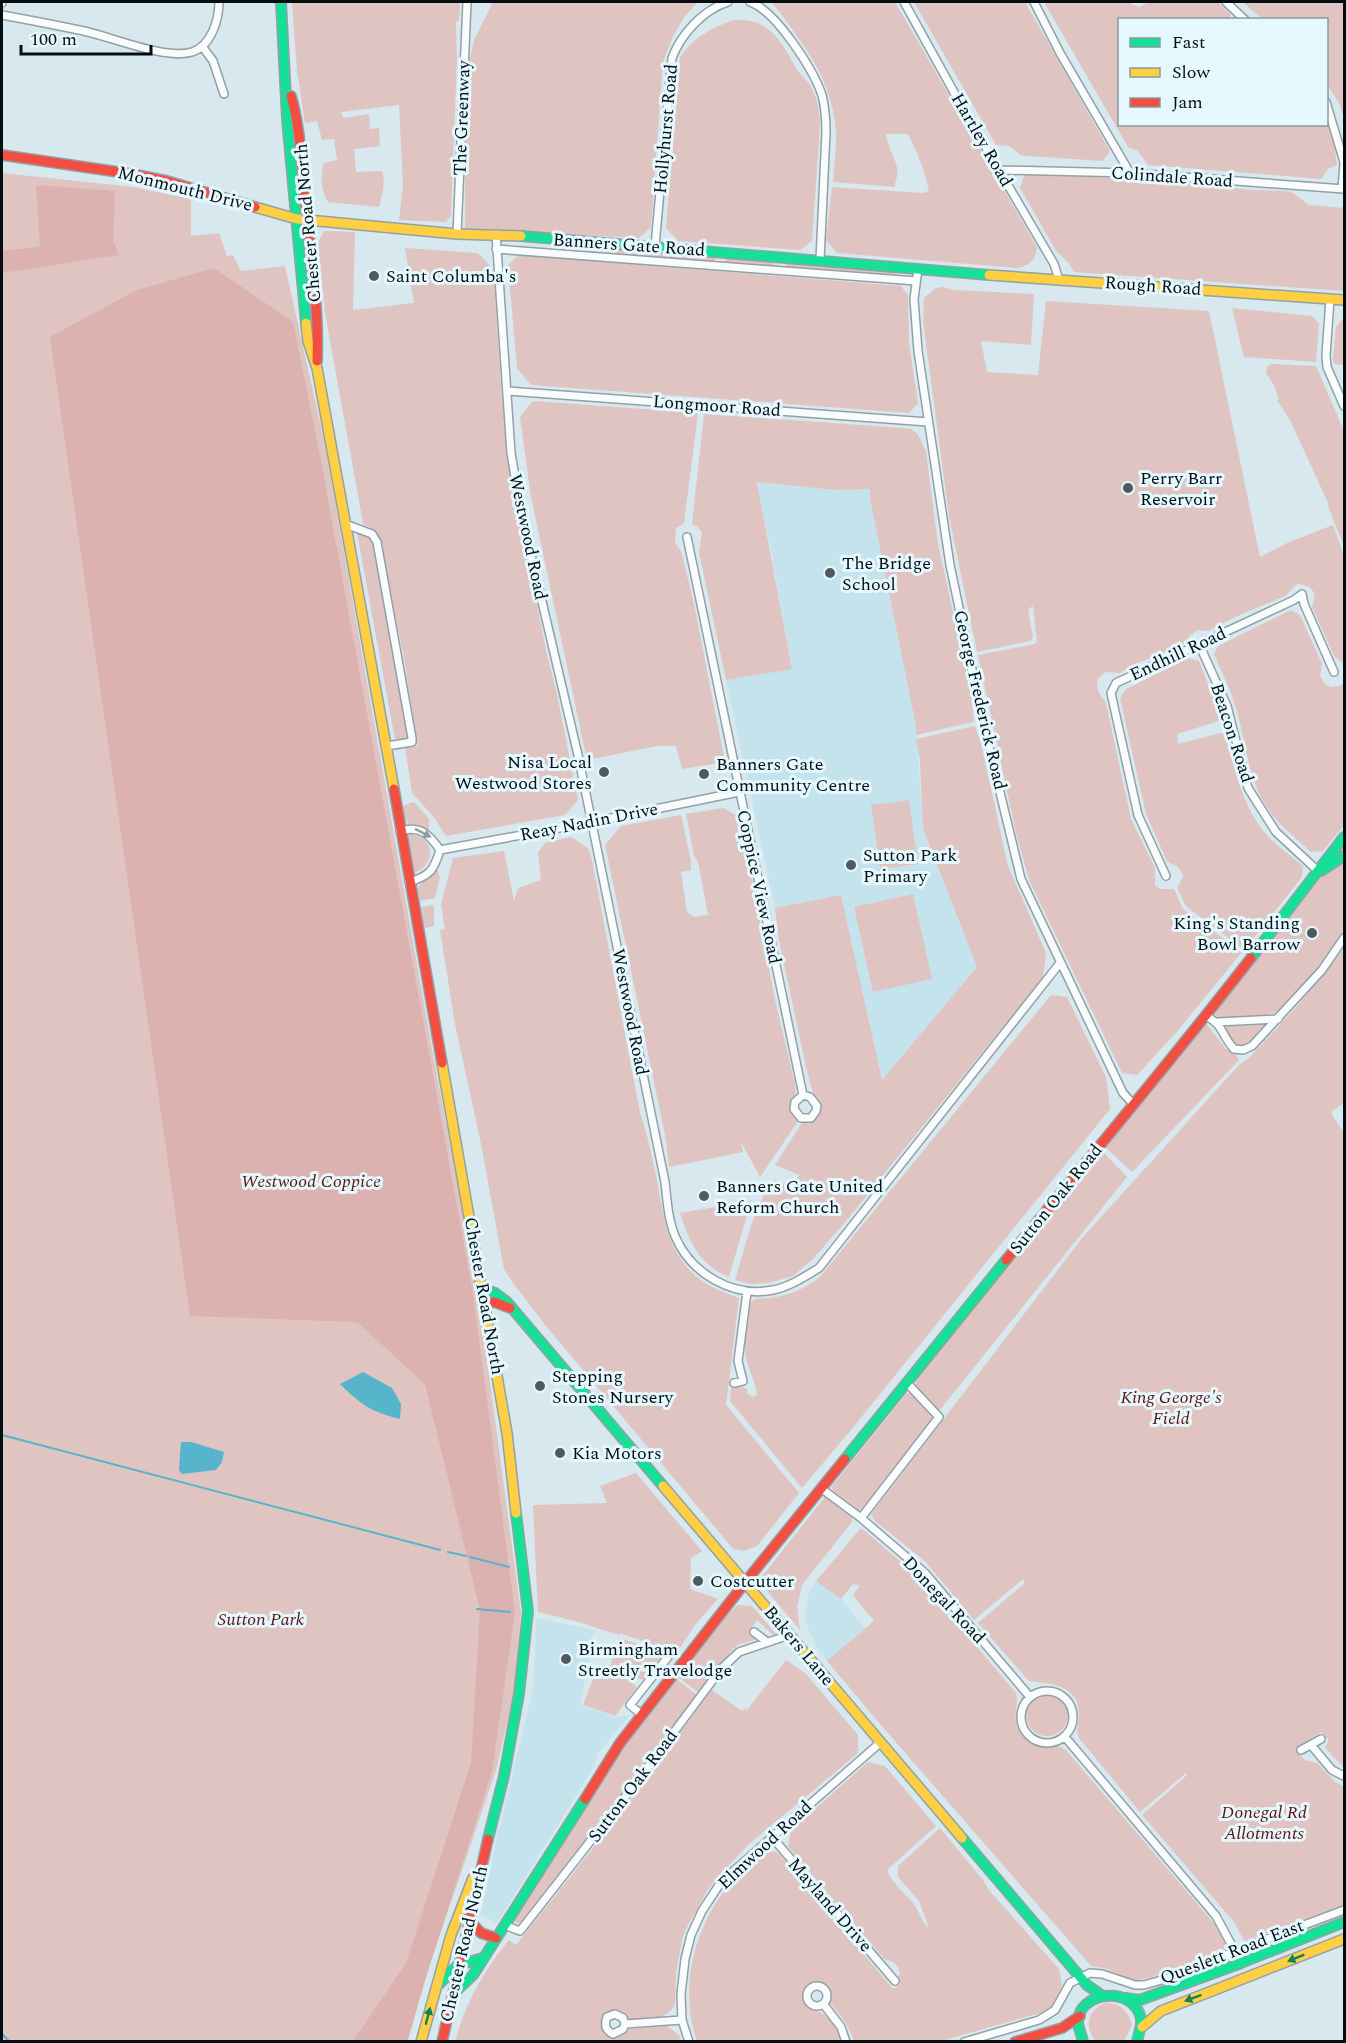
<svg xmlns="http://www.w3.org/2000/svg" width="1346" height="2043" viewBox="0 0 1346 2043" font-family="Spectral,serif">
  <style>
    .built { fill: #c5e3ed }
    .green { fill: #dfc4c1 }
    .forest { fill: #dbb2af }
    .water { fill: #56b4cb }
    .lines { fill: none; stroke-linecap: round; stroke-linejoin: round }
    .stream { stroke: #56b4cb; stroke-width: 2 }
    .street-casing { stroke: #93a0a5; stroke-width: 10 }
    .fast-casing { stroke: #93a0a5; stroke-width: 12 }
    .slow-casing { stroke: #93a0a5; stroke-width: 12 }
    .jam-casing { stroke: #93a0a5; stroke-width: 12 }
    .street { stroke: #f9fcfc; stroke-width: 7 }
    .fast { stroke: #16e098; stroke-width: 9 }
    .slow { stroke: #ffcf43; stroke-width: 9 }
    .jam { stroke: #f24e42; stroke-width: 9 }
    .oneway { fill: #979d9e }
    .oneway2 { fill: #0e825b }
    .poi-dot { fill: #4e5a5e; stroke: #e5f8fe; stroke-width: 2 }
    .labels { text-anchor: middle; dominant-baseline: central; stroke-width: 6; stroke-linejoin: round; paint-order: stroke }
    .street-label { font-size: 18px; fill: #040e11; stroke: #e5f8fe }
    .poi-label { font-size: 18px; fill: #040e11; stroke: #e5f8fe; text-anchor: start }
    .park-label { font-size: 18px; font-style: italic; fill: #61110e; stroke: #e5f8fe }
  </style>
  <rect width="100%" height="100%" fill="#d7e8ee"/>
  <path class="built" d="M757,482l78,8 35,-1v10l46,227 7,103 54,138 -95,113 -41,-185 -66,13 -49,-228 66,-12 -19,-107z
    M816,1581l25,18 24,30 -38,32 -10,-13 -13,-29 5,-26z
    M536,1618l58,12 -14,75 35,12 14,-1 -31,37 -3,11 -11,19 -87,140 -16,-8 14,-68 39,-162z"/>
  <path class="green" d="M292,2h168l-1,18 -3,2 1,36 -6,157 -5,7 -47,-2 4,-34 -4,-81 -58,7 2,6 26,-4 1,15 9,-1 1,18 -26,3 2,23 26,-1c4,11 0,24 -3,36l-51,-5c-7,-10 -8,-28 -4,-39l13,-3 -3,-21 -12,1 -5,-19 -12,2 -8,-53z
    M493,2h205l-13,14 -12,20 -10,26 -12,165 -12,11 -174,-9v-147l9,-42z
    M772,2h123l142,245c-1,13 -8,19 -20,21l-180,-15 -11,-13 6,-53 91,6 6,-2c-4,-20 -12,-39 -21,-57h-22c1,11 8,22 11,33 2,8 -2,12 -2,20l-62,-5c1,-19 5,-40 2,-60 -7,-50 -34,-80 -63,-120z
    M914,2h111l85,149 -7,10 -74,-5 -8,-1 -12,-9 -13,-1z
    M1044,2h86l2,3 8,2 8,-5h70l13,13 -2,4 -109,1v104h206l1,-1 7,22 3,20 -9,4 -7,10 -173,-14 -10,-14 -10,-4z
    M1243,2h101v116l-5,-15 -12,-19 -1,-64 -64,-1z
    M733,20c38,-3 49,24 65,51 3,5 9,9 12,14 7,12 10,26 10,40l-8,116 -12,9 -122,-9 -12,-13 14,-170c13,-21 31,-29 53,-38z
    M2,173l131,14 58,12v37l28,-3 8,23 6,-1 8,16 44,-5 40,179 107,604 46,244 43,320 -7,81 -18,76 -69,203 -19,68 -406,1z
    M1025,173l151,9 75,8 36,1 6,2 16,12 35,3v83l-270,-19 -5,-9 -13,-12 -36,-63z
    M324,231l31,1 -2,78 61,-7 -9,-55 73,5 13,14 4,25 6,95 12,109 14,58 20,101 10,39 21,106 -13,15 -119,21 -13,-20 -21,-23 -7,-45 13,-2 -15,-94 -15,-70 -5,-37 -11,-17 -9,-4 -2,-12 -36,-199 -7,-70z
    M585,244l130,11 1,2 -2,5 -128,-10 -3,-4z
    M519,255l382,31 7,10 1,47 9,60 -9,10 -378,-28 -14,-17 -9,-103z
    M726,256l49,3 -1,7 -49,-4z
    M786,261l109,9v5l-109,-8z
    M943,287l12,3 79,4 -3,51 -50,-4 6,31 51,3 8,-74 163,10 51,246 27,-14 46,-18 11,31v108l-10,-8 -22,-49c6,-15 0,-22 -15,-23l-12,12 -50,21 -27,14 -10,-1 -9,6 -3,7 -55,23 -11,7 -15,-1 -8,8 1,11 8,12 25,116 24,49v17l5,4h14l9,20 59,43 -62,76 -43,47 -15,-2 -92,-191 -14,-49 -38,-178 56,-11 3,-2 -4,-36 -5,3 5,28 -3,4 -53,11 -28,-136 -26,-195 1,-23 12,-10z
    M1232,308l80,8 7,8 -3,38 -72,-5z
    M1344,318v47l-10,-1 -1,-3 3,-34z
    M1271,364l45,2 28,65v116l-16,-41 1,-1 -38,-83 -14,-22 2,-1 -5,-14 -8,-12 1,-6z
    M535,401l163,12 -14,110 -8,5 -1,15 6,8 13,53 31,158 -43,7 -6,-23h-19l-70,14 -56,-263 -11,-80 12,-15z
    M704,414l199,14 8,1 7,5 8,18 12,92 33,148 3,30 -58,13v-9l-46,-227v-10l-35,1 -78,-8 35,187 -66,11 -27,-128 3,-19 -5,-7 -5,-2z
    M360,532l9,4 5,9 34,191 -1,4 -11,2 -1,-3 -38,-206z
    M1291,610l9,5 22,49 -2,12 5,8 6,3 9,-1 4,-4v143l-21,26 -12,1c-14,-13 -31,-26 -42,-42 -22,-30 -23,-71 -34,-105 -5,-17 -14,-34 -21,-51l4,-8z
    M1189,658l10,3 23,59 -45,14 1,10 47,-12c9,35 16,71 39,100 11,13 26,23 39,34l-1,11 -58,73 -58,-44 -9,-18 6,-11c-5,-14 -5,-9 -16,-16l-21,-47 -26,-116 6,-9z
    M975,726l7,21 26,119 38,87 -3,24 -196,243 -35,40 -19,16 -24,7 -18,1 -16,-4c9,-27 20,-82 40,-100l4,4 13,-2 8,-7 -25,-10 28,-44h12l5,-7v-11l-6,-6 -8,-30 -27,-127 -4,-32 66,-13 41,185 95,-113 -54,-138 -3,-69 -4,-21z
    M909,800l9,64 -38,5 -9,-64z
    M414,802l15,17v12l-13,-6 -7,-1 -4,-5 -3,-13z
    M723,808l15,8 5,17 32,167 20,84 1,15 -4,10 1,5 6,6 -39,57 -19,-35 2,10 -74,15 -3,-27 -61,-295 16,-19 60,-11 10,46v9l-10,2 6,40 7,5 14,-2 -10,-53 -4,-6 -8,-42z
    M407,834c26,-1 32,30 7,39z
    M571,837l17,11 4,12 48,253c8,22 12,45 17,68 7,37 11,75 44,99 12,9 25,13 38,18l-13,107 73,88 -42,53 -13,5 -11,-2 -9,-11 -178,-212 -33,-43 -9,-14 -23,-125 -26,-120 -15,-94 5,-1 -4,-25 12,-46 51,-7 10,50 4,-13 23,-8 -3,-27 7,-10z
    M1344,859c0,12 2,66 0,74 -5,11 -55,71 -66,78 -12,7 -52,11 -63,4v-4l107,-135z
    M437,869l3,9 -5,20 -15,3 -2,-14z
    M913,894l19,85 -59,13 -19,-85z
    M434,905v21l-10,2 -3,-21z
    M1344,949v154l-12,8v4l12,18v635l-18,-19 -1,-2 4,-7 -8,-8 -24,15 -1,4 9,9 12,3 18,19 9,5v118l-100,36 -9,-18 -93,-108 45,-40 -1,-2 -46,39 -61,-74c-4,-8 0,-15 0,-23 0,-31 -28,-31 -50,-34l-51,-58 47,-40 -2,-4 -49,41 -49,-59 -50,-40 -4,-7 212,-277 155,-171 14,-11 46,-50z
    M1051,995l16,2 39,80 4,32 -259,321 -49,58 -72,-87 1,-13 9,-2 7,3 1,6h2l2,2 5,-2c-1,-13 -8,-24 -11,-36 -3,-19 2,-39 5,-57 5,-5 11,-3 18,-4 20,-2 34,-9 50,-20z
    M1205,1022l20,26 11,7 3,5 -107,112 -27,-25z
    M1253,1024l12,1v2l-15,16 -8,4 -10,-2 -9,-16 3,-4z
    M1101,1150l26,27 -188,234 -5,-2 -18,-20v-9z
    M751,1201l-22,76c-30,-12 -40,-36 -49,-64z
    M907,1393l7,1 20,26 -68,86 -4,4h-3l-26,-20 -2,-3z
    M636,1473l66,78 -11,7 -1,31 28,10 -24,27 -17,27 -57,-20 -1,2 -44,-14 -37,-9 -5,-107 74,-2 -7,-17z
    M825,1497l27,21v4l-50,63 -5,22 3,23 -39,-46 -1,-5z
    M860,1529l5,2 52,45 99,117c3,11 -3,21 1,33 12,29 32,12 49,24l157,184 4,9 -2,7c-17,6 -74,30 -89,30 -15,-1 -28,-15 -44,-13l-212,-243 -53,-63 47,-40 -21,-26 7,-10 -7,-1 -12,15 -25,-18z
    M738,1605l14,1 25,29h-4l-16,-15 -5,7 7,6 -1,6 -19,5 -6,5 -34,44 -21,-16 53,-66z
    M619,1638l47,15 -23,27 -31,-10 -2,-4z
    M786,1660l20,14 52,61v18l-109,91 -29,30 -13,17 -21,38 -4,11 -6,33 -1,31c-9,19 -31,13 -49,17l-6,-9c-9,-3 -16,1 -19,9l2,10 9,6 7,-1 9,-7 39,-3 12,9 2,6 -226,1c10,-38 29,-72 54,-102l7,5 97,-122 99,-133 30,21 3,-3 2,2z
    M596,1671l30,8 11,8 -22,29 -32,-11z
    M676,1679l21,16 -78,105 -97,124 -7,-1 -1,-6 103,-161 22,-31z
    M1026 1715a21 21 0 1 1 42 0a21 21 0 1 1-42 0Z
    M868,1762l17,4 51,60 -49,44c5,14 18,23 27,34 6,9 7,17 15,24l-10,-27 -21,-24v-11l42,-38 43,52 6,10 70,79 3,16 -10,22 -12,6 -99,28h-87c-5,-15 -13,-25 -24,-38l1,-11 -9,-8 -9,-2c-12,7 -12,19 -1,28 15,1 25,18 30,31h-145c-20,-57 0,-124 41,-166 6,-6 16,-19 24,-22 4,-1 10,-1 14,-1l4,3 113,134 8,-5 -4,-6 3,-4c-1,-10 -7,-13 -16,-15l-96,-113 3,-16z
    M1106,2003c15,0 23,9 26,22l-8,16h-28c-13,-14 -8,-32 10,-38z"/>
  <path class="forest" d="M36,185l79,6 -2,49 6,15 -117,18v-22l38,-4z
    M214,268l79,54 25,123 155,849 42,318 -23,159 -65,203 -20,67h-54l53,-78 65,-200 9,-153 -55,-226 -68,-62 -167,-6 -140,-979 87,-47z"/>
  <path class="water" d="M363,1372l29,16 9,16 -1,15c-28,-7 -39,-14 -60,-35z
    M181,1442h10l33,10 -2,10 -6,8 -34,4 -3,-4z"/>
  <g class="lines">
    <path class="stream" d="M2,1435l438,115
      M448,1552l18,4
      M470,1557l39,10
      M477,1609l33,3
      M2,2034l8,8"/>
    <defs>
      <path id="street" d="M750,2c26,9 63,67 72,93 3,12 4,24 4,37l-6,128
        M904,2l56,101 94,161 5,16
        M1034,2l26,51 70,120
        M1226,2l19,18
        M2,3v-1
        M2,15c27,5 54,10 82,16 28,6 81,29 108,21 19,-6 27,-32 27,-50
        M202,46l11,15 11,33
        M1326,102l18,60
        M1000,170l130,3 214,16
        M1342,189l2,-25
        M457,234l10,-232
        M496,234l15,219 10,59 57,243 87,427c2,18 3,37 10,54 16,38 58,62 98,54 16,-3 31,-13 46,-22l241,-305
        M655,246l17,-188c9,-24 31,-48 56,-56
        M496,249l420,32
        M918,269l-4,30 4,52 32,214 33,157 38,157 102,214 11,12
        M1330,299l-4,56 1,12 17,39
        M507,391l421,31
        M345,524l27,10 5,8 35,196v4l-25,4
        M687,537l116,558 -8,7 -1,7 7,9h10l5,-7 1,-5 -7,-9 -7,-2
        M1199,644l28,62 21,82 28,44 43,40
        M400,831c20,-6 29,3 40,19 -6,20 -10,26 -31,32
        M440,850l152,-28 147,-30
        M1166,876l-28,-61 -27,-122 5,-10 178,-83 8,-6 2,10 30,68
        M1206,1016c18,9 15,19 28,33l9,1 9,-4 70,-76 22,-32
        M1218,1022l60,-3
        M734,1383l9,-2 -5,-20 9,-69
        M822,1489l39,29 64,55 105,124
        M861,1518l78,-101 -32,-34
        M754,1632l13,10
        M1021 1717a26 26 0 1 1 52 0a26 26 0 1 1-52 0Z
        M642,1715l-12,-10 38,-48
        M1065,1737l151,179 21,39
        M1311,1745l21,25 12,6
        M1301,1750l20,-11
        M772,1837l123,144
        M504,1925l16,6 116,-148 85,-114 18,-17 50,-17
        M807 1996a10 10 0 1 1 20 0a10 10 0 1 1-20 0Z
        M824,2005l17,22 5,15
        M625,2024l-2,-6 -8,-4 -8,3c-3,8 -2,13 6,17l10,-5 2,-5 57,-4
        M689,2042l-7,-22 -1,-26 4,-35 6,-24 11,-24 19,-29 160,-140
        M964,2042l75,-22 16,-10 15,-27 20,-10 12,1 33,11h9l49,-14 42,-20 109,-41"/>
      <path id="fast" d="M281,2l6,117 19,204
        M521,236l468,39
        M1321,871l23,-15
        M1251,958l93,-121
        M483,1289l12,4 11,8 157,185
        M845,1459l161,-199
        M962,1838l125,147 14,10
        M488,1839l16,-63 15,-82 9,-83 -12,-98
        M439,1984l19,-19 25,-7
        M454,1993l19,-18 112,-176
        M1125,1998l15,2 101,-37 103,-41
        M1083,2042c-1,-6 -4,-13 -5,-18 -2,-33 56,-40 63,-5 1,7 -3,16 -4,23"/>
      <path id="slow" d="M255,207l42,12 160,15 64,2
        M989,275l355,25
        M306,323l2,18 9,27 77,421
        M442,1063l65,370 9,80
        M663,1486l299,352
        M1142,2027l19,-16 183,-72
        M421,2042l30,-107 22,-57"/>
      <path id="jam" d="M291,96c10,34 10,69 14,105 6,53 14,106 12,160
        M2,155l130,19 35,7 88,26
        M394,789l48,274
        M1006,1260c82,-101 166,-200 245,-302
        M485,1303l9,-1 16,6
        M585,1799l35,-56 131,-168 94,-116
        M470,1921l11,12 15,5
        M442,2042l46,-203
        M1015,2042l47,-14 18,-12"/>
    </defs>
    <use href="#street" class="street-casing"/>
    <use href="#fast" class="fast-casing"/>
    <use href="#slow" class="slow-casing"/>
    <use href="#jam" class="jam-casing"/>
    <use href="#street" class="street"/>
    <use href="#fast" class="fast"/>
    <use href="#slow" class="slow"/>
    <use href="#jam" class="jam"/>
  </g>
  <defs><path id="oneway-solid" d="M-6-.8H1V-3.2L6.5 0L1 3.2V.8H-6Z" transform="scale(1.5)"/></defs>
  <use class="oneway" href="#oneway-solid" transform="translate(423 833) rotate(27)"/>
  <g class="oneway2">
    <use href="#oneway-solid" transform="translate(1296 1958) rotate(158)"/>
    <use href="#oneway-solid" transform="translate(1193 1998) rotate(159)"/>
    <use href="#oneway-solid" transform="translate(428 2016) rotate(-75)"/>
  </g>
  <g class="poi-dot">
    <circle cx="374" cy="276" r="6"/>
    <circle cx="1128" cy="488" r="6"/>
    <circle cx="830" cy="573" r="6"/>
    <circle cx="604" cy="772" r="6"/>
    <circle cx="704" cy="774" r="6"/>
    <circle cx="851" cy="865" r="6"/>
    <circle cx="1312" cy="933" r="6"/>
    <circle cx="704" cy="1196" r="6"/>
    <circle cx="540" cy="1386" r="6"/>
    <circle cx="560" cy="1453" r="6"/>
    <circle cx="698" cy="1581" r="6"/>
    <circle cx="566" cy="1659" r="6"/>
  </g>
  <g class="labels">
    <g class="street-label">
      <text transform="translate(462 118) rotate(-88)">The Greenway</text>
      <text transform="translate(666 129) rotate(-85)">Hollyhurst Road</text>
      <text transform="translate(982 140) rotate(60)">Hartley Road</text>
      <text transform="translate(1172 177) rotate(4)">Colindale Road</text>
      <text transform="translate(185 189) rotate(14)">Monmouth Drive</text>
      <text transform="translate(308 223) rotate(-95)">Chester Road North</text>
      <text transform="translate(629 245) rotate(4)">Banners Gate Road</text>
      <text transform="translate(1153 286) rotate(4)">Rough Road</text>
      <text transform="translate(717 406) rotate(4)">Longmoor Road</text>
      <text transform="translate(528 537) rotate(78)">Westwood Road</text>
      <text transform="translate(1178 654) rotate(-25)">Endhill Road</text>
      <text transform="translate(980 700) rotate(77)">George Frederick Road</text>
      <text transform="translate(1232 733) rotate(72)">Beacon Road</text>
      <text transform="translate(589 822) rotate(-11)">Reay Nadin Drive</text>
      <text transform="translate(759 887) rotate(78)">Coppice View Road</text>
      <text transform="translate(630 1012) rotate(79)">Westwood Road</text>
      <text transform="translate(1056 1199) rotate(-51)">Sutton Oak Road</text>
      <text transform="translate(484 1296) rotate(80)">Chester Road North</text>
      <text transform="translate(944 1600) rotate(47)">Donegal Road</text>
      <text transform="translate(799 1646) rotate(50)">Bakers Lane</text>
      <text transform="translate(633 1786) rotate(-53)">Sutton Oak Road</text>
      <text transform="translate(765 1845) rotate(-43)">Elmwood Road</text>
      <text transform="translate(830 1905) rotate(49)">Mayland Drive</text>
      <text transform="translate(464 1944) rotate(-77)">Chester Road North</text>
      <text transform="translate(1232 1952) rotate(-21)">Queslett Road East</text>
    </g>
    <g class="poi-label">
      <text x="386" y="276">Saint Columba's</text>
      <text x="1140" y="478">Perry Barr<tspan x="1140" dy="21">Reservoir</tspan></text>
      <text x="842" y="563">The Bridge<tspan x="842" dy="21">School</tspan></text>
      <text x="592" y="762" text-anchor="end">Nisa Local<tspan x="592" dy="21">Westwood Stores</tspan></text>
      <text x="716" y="764">Banners Gate<tspan x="716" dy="21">Community Centre</tspan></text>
      <text x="863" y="855">Sutton Park<tspan x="863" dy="21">Primary</tspan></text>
      <text x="1300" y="923" text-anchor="end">King's Standing<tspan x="1300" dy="21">Bowl Barrow</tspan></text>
      <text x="716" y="1186">Banners Gate United<tspan x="716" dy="21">Reform Church</tspan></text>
      <text x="552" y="1376">Stepping<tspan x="552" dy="21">Stones Nursery</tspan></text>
      <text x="572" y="1453">Kia Motors</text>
      <text x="710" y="1581">Costcutter</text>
      <text x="578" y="1649">Birmingham<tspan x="578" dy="21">Streetly Travelodge</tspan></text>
    </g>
    <g class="park-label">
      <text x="311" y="1181">Westwood Coppice</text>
      <text x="1171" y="1397">King George's<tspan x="1171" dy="21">Field</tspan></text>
      <text x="261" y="1619">Sutton Park</text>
      <text x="1264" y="1812">Donegal Rd<tspan x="1264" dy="21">Allotments</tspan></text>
    </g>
  </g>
  <rect width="1346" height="2043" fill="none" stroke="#040e11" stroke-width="6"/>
  <rect x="1118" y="18" width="210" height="108" fill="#e5f8fe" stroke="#8b9a9f" stroke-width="1.5"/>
  <rect x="1130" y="38" width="30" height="9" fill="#16e098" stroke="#8b9a9f" stroke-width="1.5"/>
  <text x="1172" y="48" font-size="18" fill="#040e11">Fast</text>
  <rect x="1130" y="68" width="30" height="9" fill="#ffcf43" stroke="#8b9a9f" stroke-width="1.5"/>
  <text x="1172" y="78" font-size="18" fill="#040e11">Slow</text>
  <rect x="1130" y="98" width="30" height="9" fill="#f24e42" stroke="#8b9a9f" stroke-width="1.5"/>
  <text x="1172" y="108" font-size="18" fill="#040e11">Jam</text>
  <path d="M21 45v9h130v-9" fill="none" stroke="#040e11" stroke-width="3"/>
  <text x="30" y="45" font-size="18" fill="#040e11" stroke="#e5f8fe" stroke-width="4.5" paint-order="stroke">100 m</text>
</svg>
